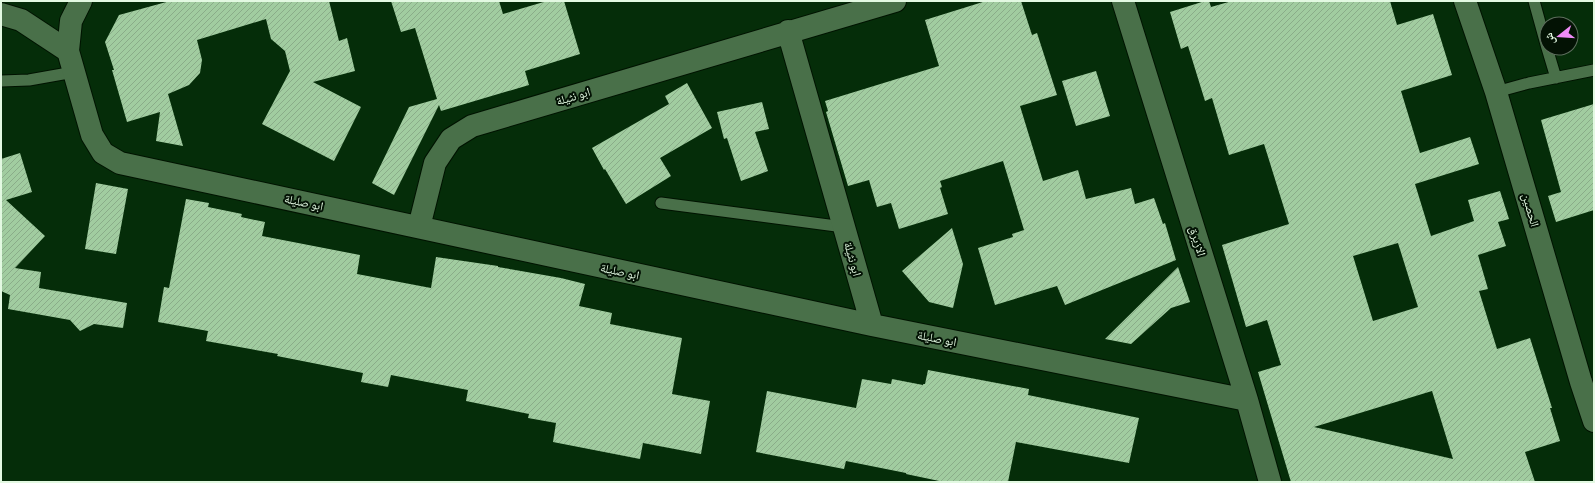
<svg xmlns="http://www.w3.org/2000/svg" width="1595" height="483" viewBox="0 0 1595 483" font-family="'PT Sans Narrow','Noto Naskh Arabic',sans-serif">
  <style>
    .building { fill: url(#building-hatch); fill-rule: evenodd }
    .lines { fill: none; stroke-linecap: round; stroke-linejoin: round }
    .lane-casing { stroke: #001300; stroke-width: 13 }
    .street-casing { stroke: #001300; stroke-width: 24 }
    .lane { stroke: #497049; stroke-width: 11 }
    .street { stroke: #497049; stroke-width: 22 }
    .labels { text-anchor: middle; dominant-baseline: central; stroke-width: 4; stroke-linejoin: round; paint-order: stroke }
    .street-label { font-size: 12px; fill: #e3f9e2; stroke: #031204 }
  </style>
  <defs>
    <pattern id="building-hatch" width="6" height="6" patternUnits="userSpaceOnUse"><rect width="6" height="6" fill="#a1cca0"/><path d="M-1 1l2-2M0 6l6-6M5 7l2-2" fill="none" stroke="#8aac89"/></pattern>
  </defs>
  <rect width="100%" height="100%" fill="#052d09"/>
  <path class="building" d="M170,1h159l10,40 8,-3 8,33 -42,11 48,25 -27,54 -72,-37 28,-53 -5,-20 -14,-12 -5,-20 -69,21 5,20 -2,13 -11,12 -21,9 15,52 -27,-5 4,-29 -33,10 -15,-52h2l-9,-28 14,-27z
    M391,1h108l4,13 44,-13h17l16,53 -55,17 4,14 -88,26 -2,-6 -45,90 -22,-12 37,-76 28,-8 -22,-71 -14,4z
    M986,1h35l11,34 5,-2 20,62 -37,11 23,75 35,-11 8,29 45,-11 4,16 19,-6 9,26 2,-1 11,37 -111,45 -8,-19 -62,19 -17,-57 35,-11 -1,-3 12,-4 -21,-69 -63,20 2,6 -2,1 8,26 -49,15 -8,-26 -14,4 -8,-27 -21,6 -22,-74 2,-1 -3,-10 114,-35 -14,-46z
    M1205,1h4l2,6 21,-6h158l7,24 36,-11 19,61 -51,16 19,62 50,-16 9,27 -64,20 16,52 43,-15 -6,-21 32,-9 9,28 -11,3 8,24 -28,9 10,34 -9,2 18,58 33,-11 22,70h-2l10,33 -35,11 10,30h-244l-33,-110 23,-7 -14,-45 -21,7 -24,-82 67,-21 -25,-80 -35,11 -17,-57 -7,3 -17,-55 -7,3 -11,-37zM1398,243l20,64 -45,14 -20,-65zM1432,391l21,68 -139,-32z
    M1096,71l14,45 -34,10 -14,-45z
    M687,83l25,45 -52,30 11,18 -45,28 -21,-35 -1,1 -12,-22 77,-44 -4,-8z
    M762,102l7,27 -14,3 13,39 -27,10 -14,-43 -3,1 -7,-27z
    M1594,104v106l-38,12 -8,-26 13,-4 -20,-72z
    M20,153l12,39 -26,8 39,36 -30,32 26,4 -2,16 88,15 -4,25 -29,-4 -14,7 -10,-11 -62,-11 2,-14 -9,-4v-132z
    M96,183l32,6 -12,65 -31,-5z
    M186,199l23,4 -1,4 34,7 -1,3 24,5 -3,14 98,19 -3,19 74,14 5,-31 62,9v1l63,11 24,6 -6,22 33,7 -2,11 72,14 -10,56 38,7 -9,53 -58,-11 -3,16 -87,-17 3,-19 -28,-5 1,-4 -63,-13 2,-11 -77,-15 -3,12 -27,-5 2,-9 -86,-17 1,-2 -72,-13 2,-10 -50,-9 6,-35 5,1z
    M952,228l11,36 -10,44 -24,-6 -27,-31z
    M1178,267l12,35 -19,6 -40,36 -26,-5z
    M928,370l101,19 -1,6 111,23 -10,45 -113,-21 -8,40h-64l-38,-8v-1l-60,-12 -2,8 -88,-17 11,-61 89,17 6,-29 29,5 1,-5 31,6v-1h2z"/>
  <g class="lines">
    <defs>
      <path id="lane" d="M1534,1l13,47
        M1547,48l9,30
        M1,81l28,-1 45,-8
        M1496,92l33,-9 65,-13
        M661,203l183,24"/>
      <path id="street" d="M81,1l-10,20 -3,30 24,84 11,18 17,10 752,162 375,75
        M1123,1l124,399 23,82
        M1465,1l31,91 85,290 13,39
        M1,14l20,6 47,31
        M788,31l84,294
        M419,227l16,-64 16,-24 21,-13 423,-125"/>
    </defs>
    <use href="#lane" class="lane-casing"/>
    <use href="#street" class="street-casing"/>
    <use href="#lane" class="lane"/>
    <use href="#street" class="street"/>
  </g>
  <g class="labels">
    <g class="street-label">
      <text transform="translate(573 96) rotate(-17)">ابو نثيلة</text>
      <text transform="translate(304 202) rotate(12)">ابو صليلة</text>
      <text transform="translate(1531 210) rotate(74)">الحصين</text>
      <text transform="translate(1198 241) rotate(73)">الازيرق</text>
      <text transform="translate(853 259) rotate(74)">ابو نثيلة</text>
      <text transform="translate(620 271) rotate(12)">ابو صليلة</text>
      <text transform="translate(937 338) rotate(11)">ابو صليلة</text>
    </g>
  </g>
  <rect width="1595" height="483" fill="none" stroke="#e3f9e2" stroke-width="4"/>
  <g transform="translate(1559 36) rotate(253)"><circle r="19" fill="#031204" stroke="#5d6e5d"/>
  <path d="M0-3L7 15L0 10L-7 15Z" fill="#ef8bf7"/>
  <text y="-6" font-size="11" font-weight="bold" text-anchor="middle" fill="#e3f9e2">ش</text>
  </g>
</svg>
